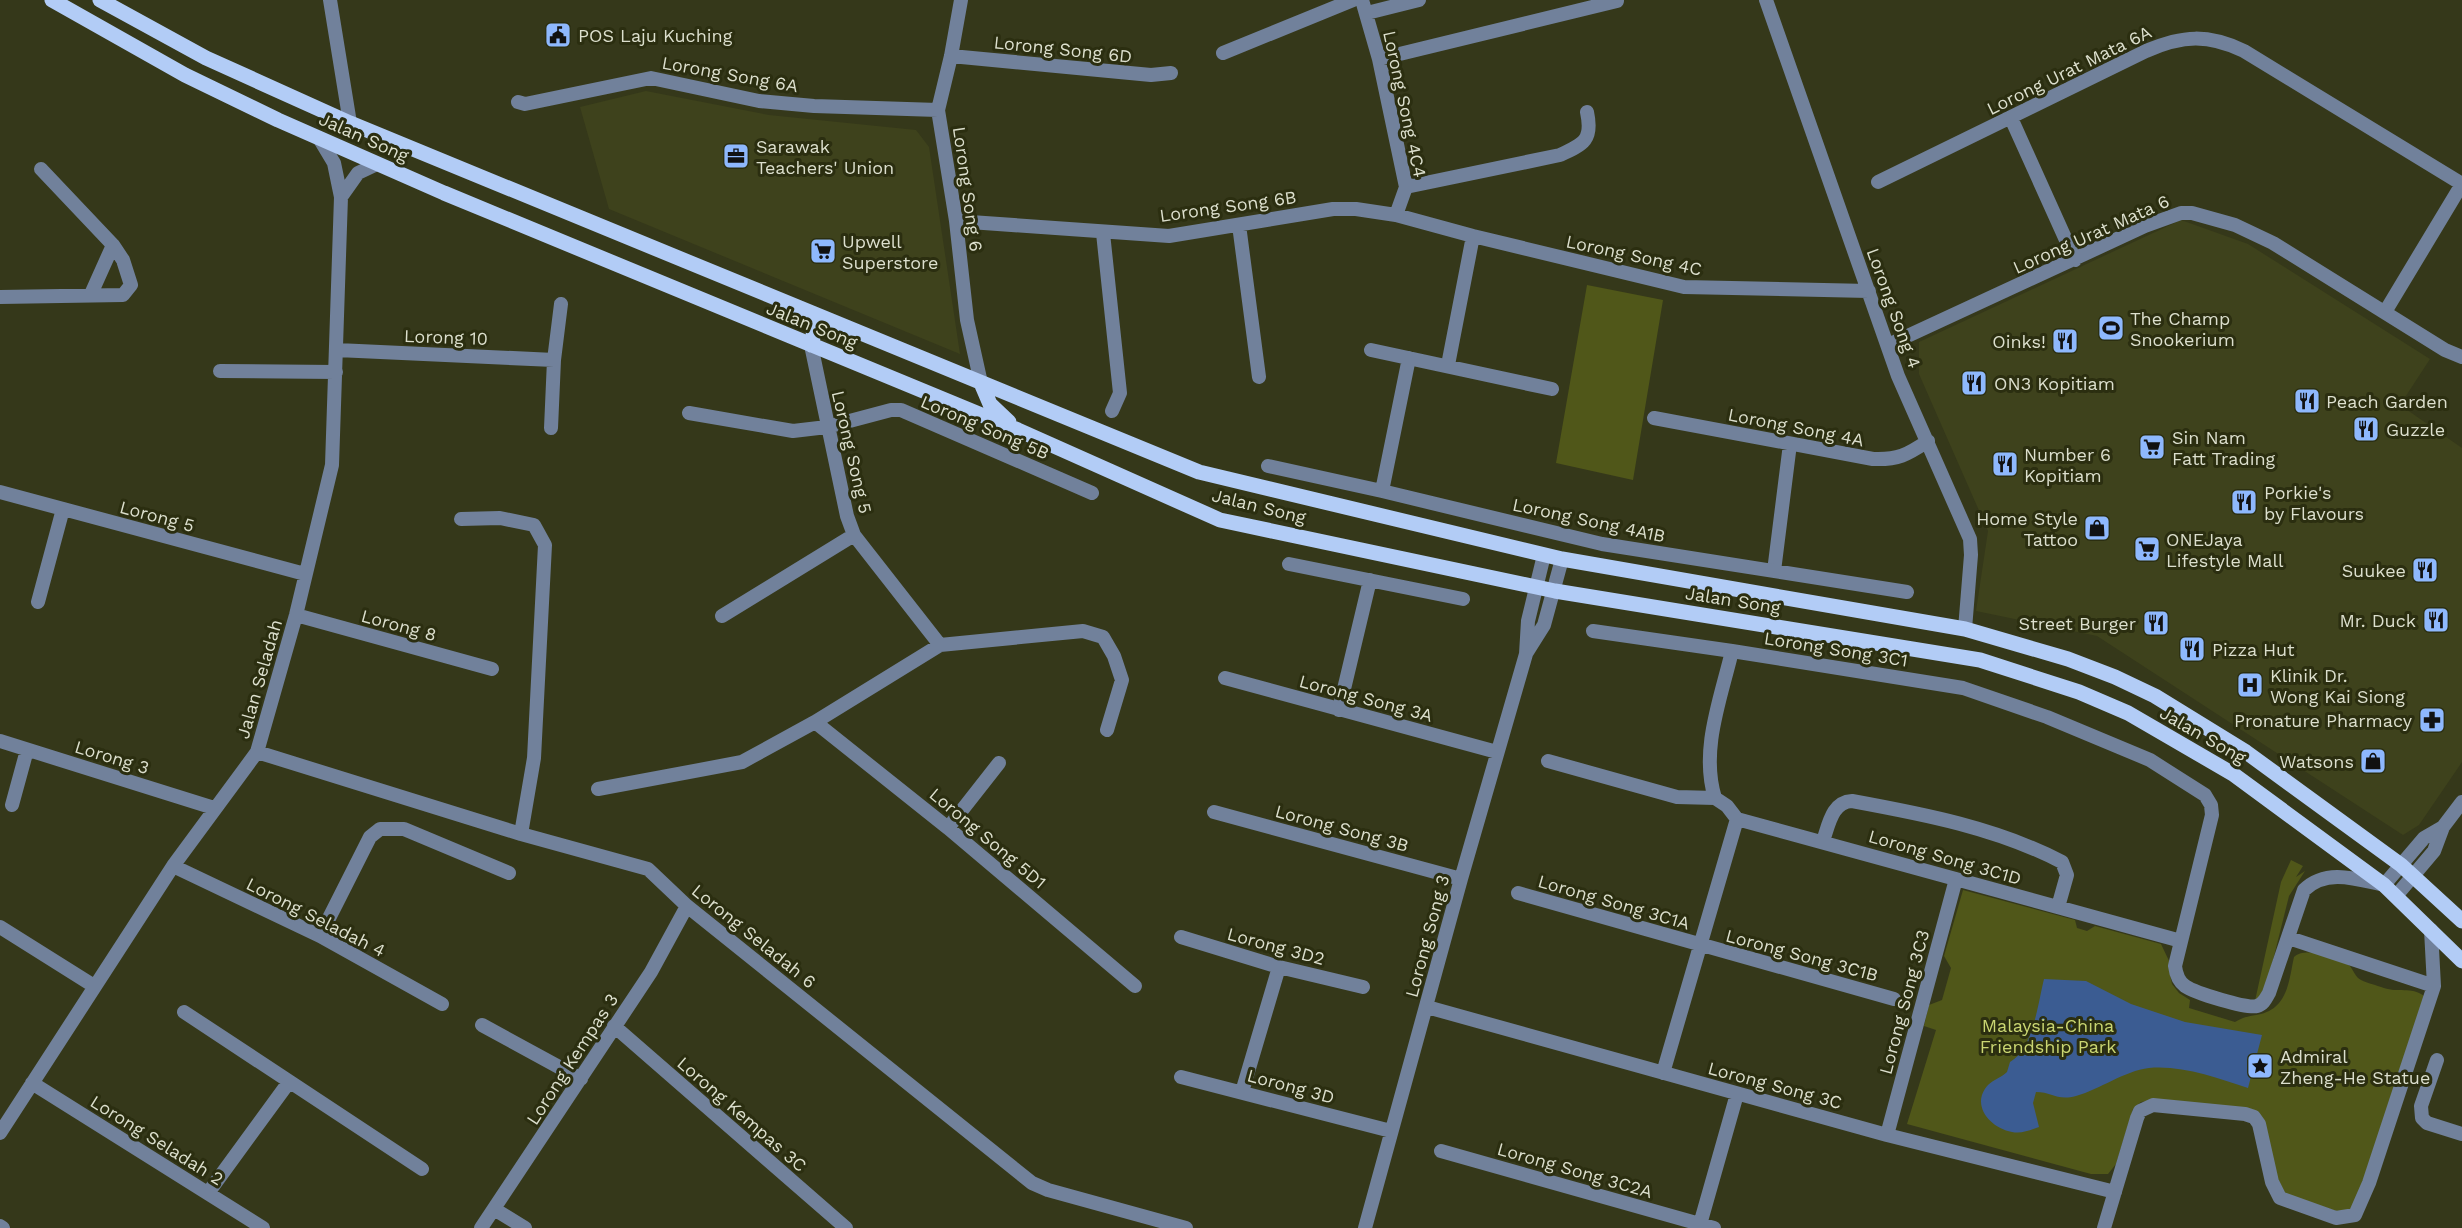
<svg xmlns="http://www.w3.org/2000/svg" width="2462" height="1228" viewBox="0 0 2462 1228" font-family="'Work Sans',sans-serif">
  <style>
    .built { fill: #3e421c }
    .green { fill: #505719 }
    .water { fill: #3b5c92 }
    .lines { fill: none; stroke-linecap: round; stroke-linejoin: round }
    .minor { stroke: #71819b; stroke-width: 14 }
    .major { stroke: #b2ccf6; stroke-width: 15 }
    .labels { text-anchor: middle; dominant-baseline: central; stroke-width: 6; stroke-linejoin: round; paint-order: stroke }
    .poi-label { font-size: 18px; fill: #dcdfcd; stroke: #2b2e10; text-anchor: start }
    .street-label { font-size: 18px; fill: #dcdfcd; stroke: #2b2e10 }
    .park-label { font-size: 18px; fill: #cad672; stroke: #2b2e10 }
  </style>
  <rect width="100%" height="100%" fill="#35381a"/>
  <path class="built" d="M646,91l123,24 147,15 13,17 31,207 -351,-145 -29,-102z
    M2181,220l67,24 182,115 -30,46 62,43v314l-43,63 -16,10 -306,-199 -121,-25 12,-80 -69,-157v-32z"/>
  <path class="green" d="M1587,285l76,15 -30,180 -77,-17z
    M2291,860l12,6 -7,11 9,-6 -16,25 -26,104 -8,1 26,-119z
    M1963,890l112,30 2,8 10,3 8,-5 66,18 10,21 -1,9 2,10 7,9 11,7 -1,8 46,14c10,-6 16,-6 26,-8 27,-7 28,-34 33,-57 10,-11 46,0 56,9 3,4 5,9 8,12 6,5 19,7 26,10 14,5 27,-2 40,8l-62,189 -14,30 -69,-23 -20,-77 -104,-15 -14,2 -8,7 -17,55 -8,10h-17l-184,-50 29,-94 -12,-4 5,-21 13,-5 9,-32 -7,-12z"/>
  <path class="water" d="M2044,979l42,2 45,23 54,18 77,13 -14,53c-31,-10 -66,-23 -99,-20 -25,3 -48,21 -73,28 -19,5 -24,-4 -40,-4l-3,11 6,24c-9,3 -17,7 -27,5 -22,-4 -42,-27 -24,-47 5,-5 14,-8 19,-13l3,-10c23,-12 28,-59 34,-83z"/>
  <g class="lines">
    <path class="minor" d="M330,0l20,123
      M961,0l-10,56 -13,54 18,111 11,99 14,63
      M1362,0l17,59 27,128 -10,28
      M1766,0l132,376 72,163 1,16 -6,74
      M1367,13l52,-13
      M1223,53l130,-53
      M951,56l200,19 20,-2
      M1379,59l238,-58
      M518,102l7,2 126,-26 108,23 55,5 124,4
      M2011,118l64,142
      M1878,182l268,-131c37,-16 62,-17 98,0l218,133
      M1406,187l154,-32c24,-11 33,-15 27,-43
      M341,197l17,-24 19,-9
      M956,221l213,15 164,-27h23l40,6 77,21 211,51 185,4
      M1239,225l20,152
      M1103,233l17,160 -8,18
      M91,294l22,-49
      M0,297l123,-2 8,-10 -8,-25 -10,-15 -72,-76
      M2385,312l77,-128
      M811,345l36,171 7,19 86,110
      M1888,345l257,-119 36,-13h11l43,12 38,18 172,107 17,7
      M337,350l217,10
      M1371,350l181,39
      M1448,365l25,-129
      M220,371l116,1
      M689,413l104,18 34,-4 64,-17h10l191,83
      M1654,418l219,41c25,1 34,-4 55,-18
      M551,428l3,-68 7,-56
      M1268,466l114,25 220,53 305,48
      M1382,491l27,-133
      M0,492l305,82
      M461,519l39,-1 34,7 11,20 -11,213 -13,76
      M1289,564l174,35
      M1774,571l16,-127
      M38,602l25,-93
      M296,615l196,54
      M722,616l132,-81
      M1593,631l139,20
      M1527,652l17,-27 18,-66
      M1225,678l272,74
      M1339,710l31,-130
      M815,722l133,106 187,158
      M0,741l214,67
      M257,752l264,82 127,35 39,37 345,277 16,7 138,38
      M1548,761l129,36 38,1
      M598,789l144,-27 73,-40 125,-77 143,-14 20,6 11,19 8,24 -15,50
      M12,805l15,-55
      M1214,812l247,67
      M1737,819l444,122
      M948,828l51,-65
      M1823,841c6,-17 9,-39 29,-40 71,13 145,27 210,61l5,13 -9,32
      M173,866l147,70 122,68
      M1518,893l376,106
      M2396,896l38,-45 9,-24 19,-25
      M0,927l94,59
      M320,936l50,-99 10,-8h24l105,44
      M1181,937l98,30 84,20
      M2289,938l145,48
      M1427,1007l460,128 228,57
      M184,1012l238,157
      M482,1025l99,54
      M614,1026l232,202
      M2437,1060l-16,46 1,12 5,5 35,11
      M1663,1073l74,-254 -10,-13 -12,-8c-15,-48 6,-100 17,-147l231,37 84,29 103,43 55,35 6,10 1,10 -37,151c1,8 3,15 10,20 10,7 62,23 72,20 7,-2 9,-8 12,-13l35,-103c22,-22 53,-11 80,-5l40,-47 19,-11
      M1181,1077l210,54
      M32,1083l231,145
      M1242,1092l37,-125
      M0,1133l173,-267 84,-114 39,-137 36,-150 9,-268 -7,-34 -15,-25
      M1887,1135l69,-256
      M1441,1151l273,77
      M208,1193l81,-111
      M494,1209l31,19
      M0,1226l3,2
      M481,1228l170,-256 36,-66
      M1365,1228l96,-349 65,-225 2,-33 16,-66
      M1699,1228l38,-134
      M2104,1228l33,-110 3,-7 13,-6 92,9 9,3 5,7 13,58 8,16 56,20 19,-3 14,-32 65,-197 -3,-56"/>
    <path class="major" d="M52,0l133,75 93,45 166,73 574,237 202,90 335,71 425,69 99,32 49,21 105,61 151,111 78,76
      M100,0l106,58 144,65 849,349 363,87 403,70 103,30 47,18 40,19 91,56 155,113 61,56
      M798,307c10,15 20,20 13,38
      M981,383l9,21 19,18"/>
  </g>
  <defs>
    <symbol id="civic-square" viewBox="-11 -11 22 22"><rect x="-9" y="-9" width="18" height="18" rx="4" fill="#8eb8fd" stroke="#2b2e10"/><path d="M-.6-6.5H3V-4.5H.6V-3L4-1V1h2V6H-6V1h2V-1L-.6-3ZM-1.2 2.5V6h2.4V2.5Z" fill="#111"/></symbol>
    <symbol id="office-square" viewBox="-11 -11 22 22"><rect x="-9" y="-9" width="18" height="18" rx="4" fill="#8eb8fd" stroke="#2b2e10"/><path d="M-6-3h4V-5.5h4V-3h4V5H-6ZM-1-4.5V-3h2v-1.5ZM-6 0V1H6V0Z" fill="#111"/></symbol>
    <symbol id="supermarket-square" viewBox="-11 -11 22 22"><rect x="-9" y="-9" width="18" height="18" rx="4" fill="#8eb8fd" stroke="#2b2e10"/><path d="M-6-5.5h2.5l.6 2H6L4.5 2H-2.5L-4.4-4H-6ZM-1.5 3.2a1.3 1.3 0 1 0 .1 0ZM3 3.2a1.3 1.3 0 1 0 .1 0Z" fill="#111"/></symbol>
    <symbol id="stadium-square" viewBox="-11 -11 22 22"><rect x="-9" y="-9" width="18" height="18" rx="4" fill="#8eb8fd" stroke="#2b2e10"/><path d="M0-5a6.5 5 0 1 0 0 10a6.5 5 0 1 0 0-10ZM-3.5-1.8h7v3.6h-7Z" fill="#111"/></symbol>
    <symbol id="restaurant-square" viewBox="-11 -11 22 22"><rect x="-9" y="-9" width="18" height="18" rx="4" fill="#8eb8fd" stroke="#2b2e10"/><path d="M-5-6h1v4h1v-4h1v4h1v-4h1v5L-1.5 .5V6h-2V.5L-5-1ZM5-6V6H3V1.5H1.5Q1.5-4 5-6Z" fill="#111"/></symbol>
    <symbol id="shop-square" viewBox="-11 -11 22 22"><rect x="-9" y="-9" width="18" height="18" rx="4" fill="#8eb8fd" stroke="#2b2e10"/><path d="M-5-2.5h2.3a2.7 3.5 0 0 1 5.4 0H5L5.5 6h-11ZM-1.5-2.5h3a1.5 2.3 0 0 0-3 0Z" fill="#111"/></symbol>
    <symbol id="hospital-square" viewBox="-11 -11 22 22"><rect x="-9" y="-9" width="18" height="18" rx="4" fill="#8eb8fd" stroke="#2b2e10"/><path d="M-5-5h3v3.5h4V-5h3V5h-3V1.5h-4V5h-3Z" fill="#111"/></symbol>
    <symbol id="pharmacy-square" viewBox="-11 -11 22 22"><rect x="-9" y="-9" width="18" height="18" rx="4" fill="#8eb8fd" stroke="#2b2e10"/><path d="M-2-6h4v4h4v4h-4v4h-4v-4h-4v-4h4Z" fill="#111"/></symbol>
    <symbol id="sight-square" viewBox="-11 -11 22 22"><rect x="-9" y="-9" width="18" height="18" rx="4" fill="#8eb8fd" stroke="#2b2e10"/><path d="M0-6L1.8-2.2L6-1.7L2.9 1.2L3.7 5.4L0 3.3L-3.7 5.4L-2.9 1.2L-6-1.7L-1.8-2.2Z" fill="#111"/></symbol>
  </defs>
  <g fill-rule="evenodd">
    <use href="#civic-square" x="543" y="20" width="30" height="30"/>
    <use href="#office-square" x="721" y="141" width="30" height="30"/>
    <use href="#supermarket-square" x="808" y="236" width="30" height="30"/>
    <use href="#stadium-square" x="2096" y="313" width="30" height="30"/>
    <use href="#restaurant-square" x="2050" y="326" width="30" height="30"/>
    <use href="#restaurant-square" x="1959" y="368" width="30" height="30"/>
    <use href="#restaurant-square" x="2292" y="386" width="30" height="30"/>
    <use href="#restaurant-square" x="2351" y="414" width="30" height="30"/>
    <use href="#supermarket-square" x="2137" y="432" width="30" height="30"/>
    <use href="#restaurant-square" x="1990" y="449" width="30" height="30"/>
    <use href="#restaurant-square" x="2229" y="487" width="30" height="30"/>
    <use href="#shop-square" x="2082" y="513" width="30" height="30"/>
    <use href="#supermarket-square" x="2132" y="534" width="30" height="30"/>
    <use href="#restaurant-square" x="2410" y="555" width="30" height="30"/>
    <use href="#restaurant-square" x="2421" y="605" width="30" height="30"/>
    <use href="#restaurant-square" x="2141" y="608" width="30" height="30"/>
    <use href="#restaurant-square" x="2177" y="634" width="30" height="30"/>
    <use href="#hospital-square" x="2235" y="670" width="30" height="30"/>
    <use href="#pharmacy-square" x="2417" y="705" width="30" height="30"/>
    <use href="#shop-square" x="2358" y="746" width="30" height="30"/>
    <use href="#sight-square" x="2245" y="1051" width="30" height="30"/>
  </g>
  <g class="labels">
    <g class="poi-label">
      <text x="578" y="35">POS Laju Kuching</text>
      <text x="756" y="146">Sarawak<tspan x="756" dy="21">Teachers' Union</tspan></text>
      <text x="842" y="241">Upwell<tspan x="842" dy="21">Superstore</tspan></text>
      <text x="2130" y="318">The Champ<tspan x="2130" dy="21">Snookerium</tspan></text>
      <text x="2046" y="341" text-anchor="end">Oinks!</text>
      <text x="1994" y="383">ON3 Kopitiam</text>
      <text x="2326" y="401">Peach Garden</text>
      <text x="2386" y="429">Guzzle</text>
      <text x="2172" y="437">Sin Nam<tspan x="2172" dy="21">Fatt Trading</tspan></text>
      <text x="2024" y="454">Number 6<tspan x="2024" dy="21">Kopitiam</tspan></text>
      <text x="2264" y="492">Porkie's<tspan x="2264" dy="21">by Flavours</tspan></text>
      <text x="2078" y="518" text-anchor="end">Home Style<tspan x="2078" dy="21">Tattoo</tspan></text>
      <text x="2166" y="539">ONEJaya<tspan x="2166" dy="21">Lifestyle Mall</tspan></text>
      <text x="2406" y="570" text-anchor="end">Suukee</text>
      <text x="2416" y="620" text-anchor="end">Mr. Duck</text>
      <text x="2136" y="623" text-anchor="end">Street Burger</text>
      <text x="2212" y="649">Pizza Hut</text>
      <text x="2270" y="675">Klinik Dr.<tspan x="2270" dy="21">Wong Kai Siong</tspan></text>
      <text x="2412" y="720" text-anchor="end">Pronature Pharmacy</text>
      <text x="2354" y="761" text-anchor="end">Watsons</text>
      <text x="2280" y="1056">Admiral<tspan x="2280" dy="21">Zheng-He Statue</tspan></text>
    </g>
    <g class="street-label">
      <text transform="translate(1063 49) rotate(6)">Lorong Song 6D</text>
      <text transform="translate(2069 70) rotate(-26)">Lorong Urat Mata 6A</text>
      <text transform="translate(730 74) rotate(10)">Lorong Song 6A</text>
      <text transform="translate(1405 104) rotate(78)">Lorong Song 4C4</text>
      <text transform="translate(364 137) rotate(24)">Jalan Song</text>
      <text transform="translate(968 189) rotate(82)">Lorong Song 6</text>
      <text transform="translate(1228 206) rotate(-8)">Lorong Song 6B</text>
      <text transform="translate(2091 234) rotate(-24)">Lorong Urat Mata 6</text>
      <text transform="translate(1634 255) rotate(12)">Lorong Song 4C</text>
      <text transform="translate(1894 308) rotate(70)">Lorong Song 4</text>
      <text transform="translate(812 325) rotate(22)">Jalan Song</text>
      <text transform="translate(446 337) rotate(2)">Lorong 10</text>
      <text transform="translate(985 427) rotate(23)">Lorong Song 5B</text>
      <text transform="translate(1796 427) rotate(11)">Lorong Song 4A</text>
      <text transform="translate(852 452) rotate(77)">Lorong Song 5</text>
      <text transform="translate(1259 506) rotate(14)">Jalan Song</text>
      <text transform="translate(157 516) rotate(15)">Lorong 5</text>
      <text transform="translate(1589 520) rotate(12)">Lorong Song 4A1B</text>
      <text transform="translate(1733 600) rotate(9)">Jalan Song</text>
      <text transform="translate(399 625) rotate(15)">Lorong 8</text>
      <text transform="translate(1836 649) rotate(9)">Lorong Song 3C1</text>
      <text transform="translate(259 679) rotate(-74)">Jalan Seladah</text>
      <text transform="translate(1366 698) rotate(15)">Lorong Song 3A</text>
      <text transform="translate(2203 735) rotate(30)">Jalan Song</text>
      <text transform="translate(112 757) rotate(17)">Lorong 3</text>
      <text transform="translate(1342 828) rotate(15)">Lorong Song 3B</text>
      <text transform="translate(988 838) rotate(40)">Lorong Song 5D1</text>
      <text transform="translate(1945 857) rotate(16)">Lorong Song 3C1D</text>
      <text transform="translate(1614 902) rotate(16)">Lorong Song 3C1A</text>
      <text transform="translate(316 917) rotate(27)">Lorong Seladah 4</text>
      <text transform="translate(754 936) rotate(39)">Lorong Seladah 6</text>
      <text transform="translate(1427 936) rotate(-75)">Lorong Song 3</text>
      <text transform="translate(1276 946) rotate(15)">Lorong 3D2</text>
      <text transform="translate(1802 955) rotate(15)">Lorong Song 3C1B</text>
      <text transform="translate(1904 1002) rotate(-75)">Lorong Song 3C3</text>
      <text transform="translate(572 1059) rotate(-57)">Lorong Kempas 3</text>
      <text transform="translate(1775 1085) rotate(15)">Lorong Song 3C</text>
      <text transform="translate(1291 1086) rotate(15)">Lorong 3D</text>
      <text transform="translate(742 1114) rotate(41)">Lorong Kempas 3C</text>
      <text transform="translate(157 1140) rotate(32)">Lorong Seladah 2</text>
      <text transform="translate(1575 1170) rotate(16)">Lorong Song 3C2A</text>
    </g>
    <g class="park-label">
      <text x="2048" y="1025">Malaysia-China<tspan x="2048" dy="21">Friendship Park</tspan></text>
    </g>
  </g>
</svg>
